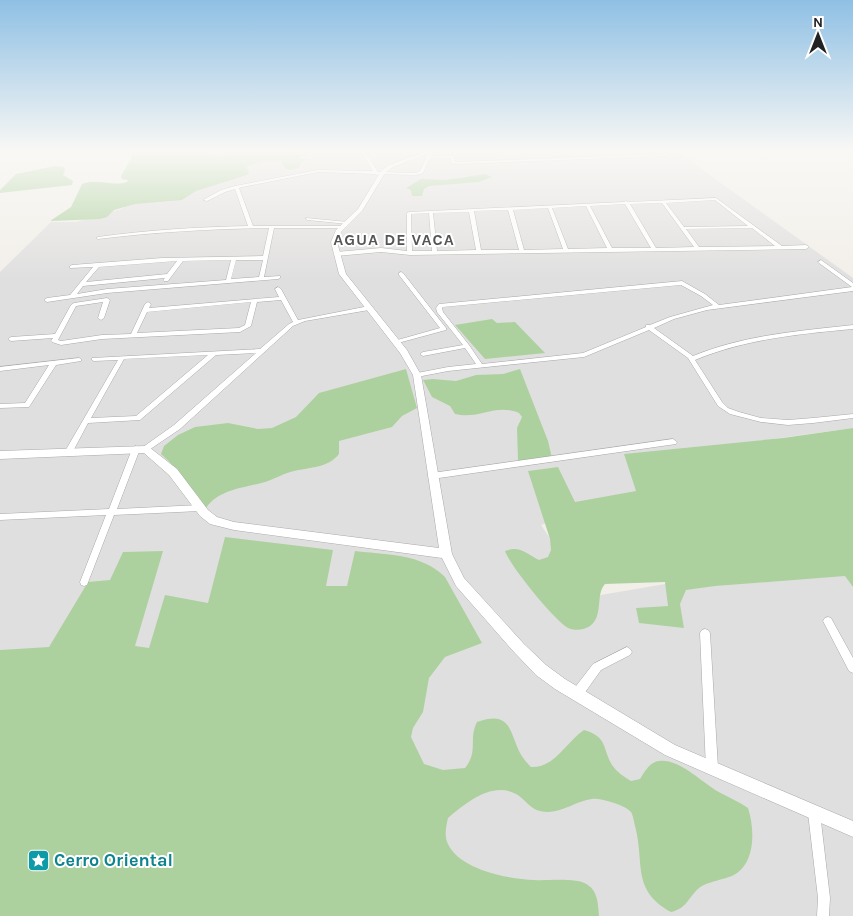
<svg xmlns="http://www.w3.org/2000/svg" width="853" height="916" viewBox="0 0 853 916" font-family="Karla,sans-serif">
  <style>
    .residential { fill: #e0dfdf }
    .forest { fill: #add19e }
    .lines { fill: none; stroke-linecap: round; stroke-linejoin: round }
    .minor-casing { stroke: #a9a9a9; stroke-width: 1 }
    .tertiary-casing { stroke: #a9a9a9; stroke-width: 1 }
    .minor { fill: #fff; fill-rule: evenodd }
    .tertiary { fill: #fff; fill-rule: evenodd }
    .labels { text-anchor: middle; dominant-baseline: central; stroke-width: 4; stroke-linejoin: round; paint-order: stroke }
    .far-district-label { font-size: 16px; font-weight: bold; letter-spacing: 1px; fill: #555; stroke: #fff }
    .near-culture-label { font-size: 18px; font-weight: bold; fill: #0d838f; stroke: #fff; text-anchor: start }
  </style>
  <rect width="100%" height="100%" fill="#f2efe9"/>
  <path class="residential" d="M207,152h471l175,126v150l-197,27 -3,24 -23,18 -89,28 48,72 82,-14 182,-8v341h-853v-644l51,-50h25l45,-13 92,-53z"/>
  <path class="forest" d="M132,152h77l1,2c11,3 19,-1 30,-2 21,-1 43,1 63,2l-4,5h8l-6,4 -2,5 -10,2 -5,-3 -3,-6h-16l-18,5 2,8 -2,1 -51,16 -14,9 -47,4 -21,6 -7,7 -7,2 -50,2 21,-14 11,-23c14,-6 31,3 45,-2l1,-2 -6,-1 -1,-3 11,-19z
    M55,166l9,1 1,3 -2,5 10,6 -1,4 -72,8v-3l16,-16z
    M485,174l7,3 -13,5 -50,4 -5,3 -2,7h-10l-1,-6 -5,-2 15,-9 25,1z
    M492,319l5,4 18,-1 30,31 -60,6 -30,-34z
    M406,369l11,39 -15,8 -10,11 -53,14v13c-11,14 -28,13 -45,17 -10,2 -19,8 -29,11 -20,6 -46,7 -59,26 -17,-19 -25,-37 -45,-54l3,-8 14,-11 17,-8 33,-4 30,6 14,-1 24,-11 23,-24z
    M520,369l28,72 4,17 -34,3 -1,-33 5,-11 -3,-4c-24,-10 -39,7 -64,1l-5,-8 -18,-9 -9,-17 10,-1 23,2 20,-6 27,-1z
    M853,428v159l-8,-11 -130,10 -29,4 -6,14 4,24 -45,-5 -3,-15 32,-2 -3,-24 -60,2c-10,11 -1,32 -15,42 -5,4 -16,5 -22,2 -14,-8 -58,-62 -63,-77 14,-6 22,3 34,9l9,-3 3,-7 -1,-11 -22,-68 30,-4 17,35 61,-11 -12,-37 159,-16z
    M225,537l108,13 -7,36h21l8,-35c32,4 66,2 90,26l37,66 -37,14 -16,21 -6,34 -10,16 -2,9 13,27 19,6 22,-2c14,-17 3,-28 12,-46 32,-11 32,6 42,29 3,6 7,11 12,16 24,1 35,-25 53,-37 24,7 18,18 28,35 5,7 12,12 19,16l9,-2c5,-8 10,-17 19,-18 19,-3 43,21 58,30 11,6 21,10 31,17 7,21 8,57 -16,68 -10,4 -21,5 -30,10 -13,8 -13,22 -31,26 -40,-22 -26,-49 -36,-86 -1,-4 -2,-11 -4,-14 -5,-5 -11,-7 -17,-9 -7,-2 -15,-5 -22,-4 -17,2 -34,17 -52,12 -10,-2 -15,-12 -24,-17 -24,-13 -50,9 -68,24 -2,9 -4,18 0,26 12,26 61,35 86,36 14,1 43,-3 54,5 10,7 10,19 11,31h-599v-266l49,-3 39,-65 22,-2 13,-28 40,-1 -28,95 14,2 16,-53 43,8z"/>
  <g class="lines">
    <defs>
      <path id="minor" d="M361,152h4l13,20 38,1 4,-2 9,-19 3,1 -1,3h23v5l2,1 211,-8 2,1 -2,1 -211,8 -5,-1v-5h-21l-7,15 -7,2 -37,-1 -2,1 -2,-1 -57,-2 -76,15 -3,1 14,38h90l2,1 -2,1h-69l-10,49 16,-1v2l-2,1 -171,14 -60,9 -3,-2 3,-2 23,-3 23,-28 -23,1v-2l2,-1 90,-7 101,-2 6,-28c-57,1 -114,4 -171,11l-2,-1 2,-1c50,-7 100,-10 150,-11l-13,-37 -10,3 -18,9 -4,-1 18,-10 14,-4 83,-16 55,1zM231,260l-5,20 -119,9 -30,5 6,-8 82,-8 -2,2 1,1h4l15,-20zM236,260h27l-4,17 -28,2zM177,261l-10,13 -81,8 13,-15z
        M716,198l66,48 24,-1 3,2 -3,2 -396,6 -29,-3 -45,4 -3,-2 3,-2 45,-4 26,3v-38l2,-1 215,-10 2,-1 2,1zM715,200l33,26 -64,1 -18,-24zM662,203l32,44 -38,1 -26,-44zM625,204l26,44h-39l-22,-42zM586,206l21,42 -39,1 -16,-41zM548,208l15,41 -39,1 -11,-40zM508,210l11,40h-38l-7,-39zM469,212l7,38 -39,1 -4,-38zM429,213l3,38h-20l-1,-37zM752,228l23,18 -76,1 -13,-18z
        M306,218l42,4 2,1 -2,1 -40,-4 -2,-1z
        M821,260l32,23v8l-146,19 -33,9 -20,9 39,28c51,-21 105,-25 160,-31v4c-54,5 -107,10 -158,31l27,42 6,6 11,4 22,6 27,2 25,-2 40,-4v4l-40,5 -25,2 -27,-3 -31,-8 -12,-8 -30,-48 -39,-28 -65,27 -136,14 -31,6 -3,-2 3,-2 31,-6 28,-3 -11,-16 -42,8 -3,-2 3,-2 40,-7 -26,-33 -1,-4 3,-4 243,-23 23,13 14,11 133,-18 -33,-24 -1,-1zM681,285l20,11 12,9 -43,12 -20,8h-4v2l-63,26 -101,11 -13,-19 -26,-33 -1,-4 1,-1z
        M401,272l2,1 43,55v2l-48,13h-4v-2l46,-13 -41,-53v-2z
        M278,287l3,2 17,31 71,-14 3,2 -3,2 -64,11 -12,5 -113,103 -34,23 -4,-3 1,-2 31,-22 82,-72 -40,2 -76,65 -52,3 -17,32 -3,1 -4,-3 54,-93 -24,1 -2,-1v-2l168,-9 29,-25 4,-2 -12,-22 -24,2 -6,24 -11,6 -138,7 -41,6 -9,-3 -1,-1 2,-3 -42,3 -3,-2 3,-2 44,-3 16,-29 3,-2 33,-5 3,2 -6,18 -3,2 -3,-2 5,-16 -27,4 -18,34 3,1 41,-6 29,-1 14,-30 3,-2 3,2 -2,4 130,-11 -4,-8zM251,302l-6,23 -6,3 -102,5 10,-21zM208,355l-72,61 -45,2 33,-59z
        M79,358l2,1v2l-25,4 -27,42 -29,1v-4l25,-1 24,-38 -49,6v-4z
        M673,439l4,3 -1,2 -244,35 -3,-1 -1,-2 1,-2 3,-1z
        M136,446l4,3 -23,60 83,-4 3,1 1,2 -1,2 -3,1 -86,4 -27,70 -3,1 -3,-1 -1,-3 26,-67 -106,5v-6l109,-5 23,-60z
        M828,617l3,1 22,40v15l-4,-2 -26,-50 2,-3z
        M705,629l3,1 2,3 8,135 -2,4 -4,2 -4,-2 -2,-4 -6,-135 2,-3z
        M627,647l3,2 2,3 -2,3 -29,15 -20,28 -4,1 -4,-1 -1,-4 1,-4 20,-26z
        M814,807l4,2 2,4 10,85 -1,18h-12l1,-18 -10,-85 2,-4z"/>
      <path id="tertiary" d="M425,152h8l-40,15 -8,6 -23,38 -21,21 -4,10 9,32 61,76 14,25 31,179 12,24 60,66 22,21 19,14 110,66 178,76v16l-188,-82 -110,-66 -19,-14 -22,-23 -58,-66 -14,-28 -208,-28 -24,-6 -10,-8 -31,-41 -25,-22 -144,6v-8l146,-5 3,1 28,22 31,41 9,7 17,5 205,26 -26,-173 -13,-22 -61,-79 -8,-32 5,-12 22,-21 23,-38 8,-6z"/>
    </defs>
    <use href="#minor" class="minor-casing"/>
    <use href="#tertiary" class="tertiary-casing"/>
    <use href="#minor" class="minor"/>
    <use href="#tertiary" class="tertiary"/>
  </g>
  <linearGradient id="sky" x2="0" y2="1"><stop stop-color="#8fc0e4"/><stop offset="0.54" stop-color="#f9f8f5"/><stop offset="1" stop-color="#f9f8f5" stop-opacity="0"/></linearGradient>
  <rect width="853" height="280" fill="url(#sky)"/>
  <defs>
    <symbol id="sight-square" viewBox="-11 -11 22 22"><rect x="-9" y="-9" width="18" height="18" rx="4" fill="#0f9aa8" stroke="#fff"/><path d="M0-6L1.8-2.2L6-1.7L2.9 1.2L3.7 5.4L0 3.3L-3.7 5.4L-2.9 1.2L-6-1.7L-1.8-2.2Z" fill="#fff"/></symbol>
  </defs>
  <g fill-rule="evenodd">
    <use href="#sight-square" x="26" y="848" width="25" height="25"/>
  </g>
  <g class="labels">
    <g class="far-district-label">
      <text x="394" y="239">AGUA DE VACA</text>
    </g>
    <g class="near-culture-label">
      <text x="54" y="860">Cerro Oriental</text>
    </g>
  </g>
  <g transform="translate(818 35)" stroke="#ffffff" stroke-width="4" paint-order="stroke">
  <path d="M0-4L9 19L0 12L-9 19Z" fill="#222222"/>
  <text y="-8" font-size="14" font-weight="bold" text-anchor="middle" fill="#222222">N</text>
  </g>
</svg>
